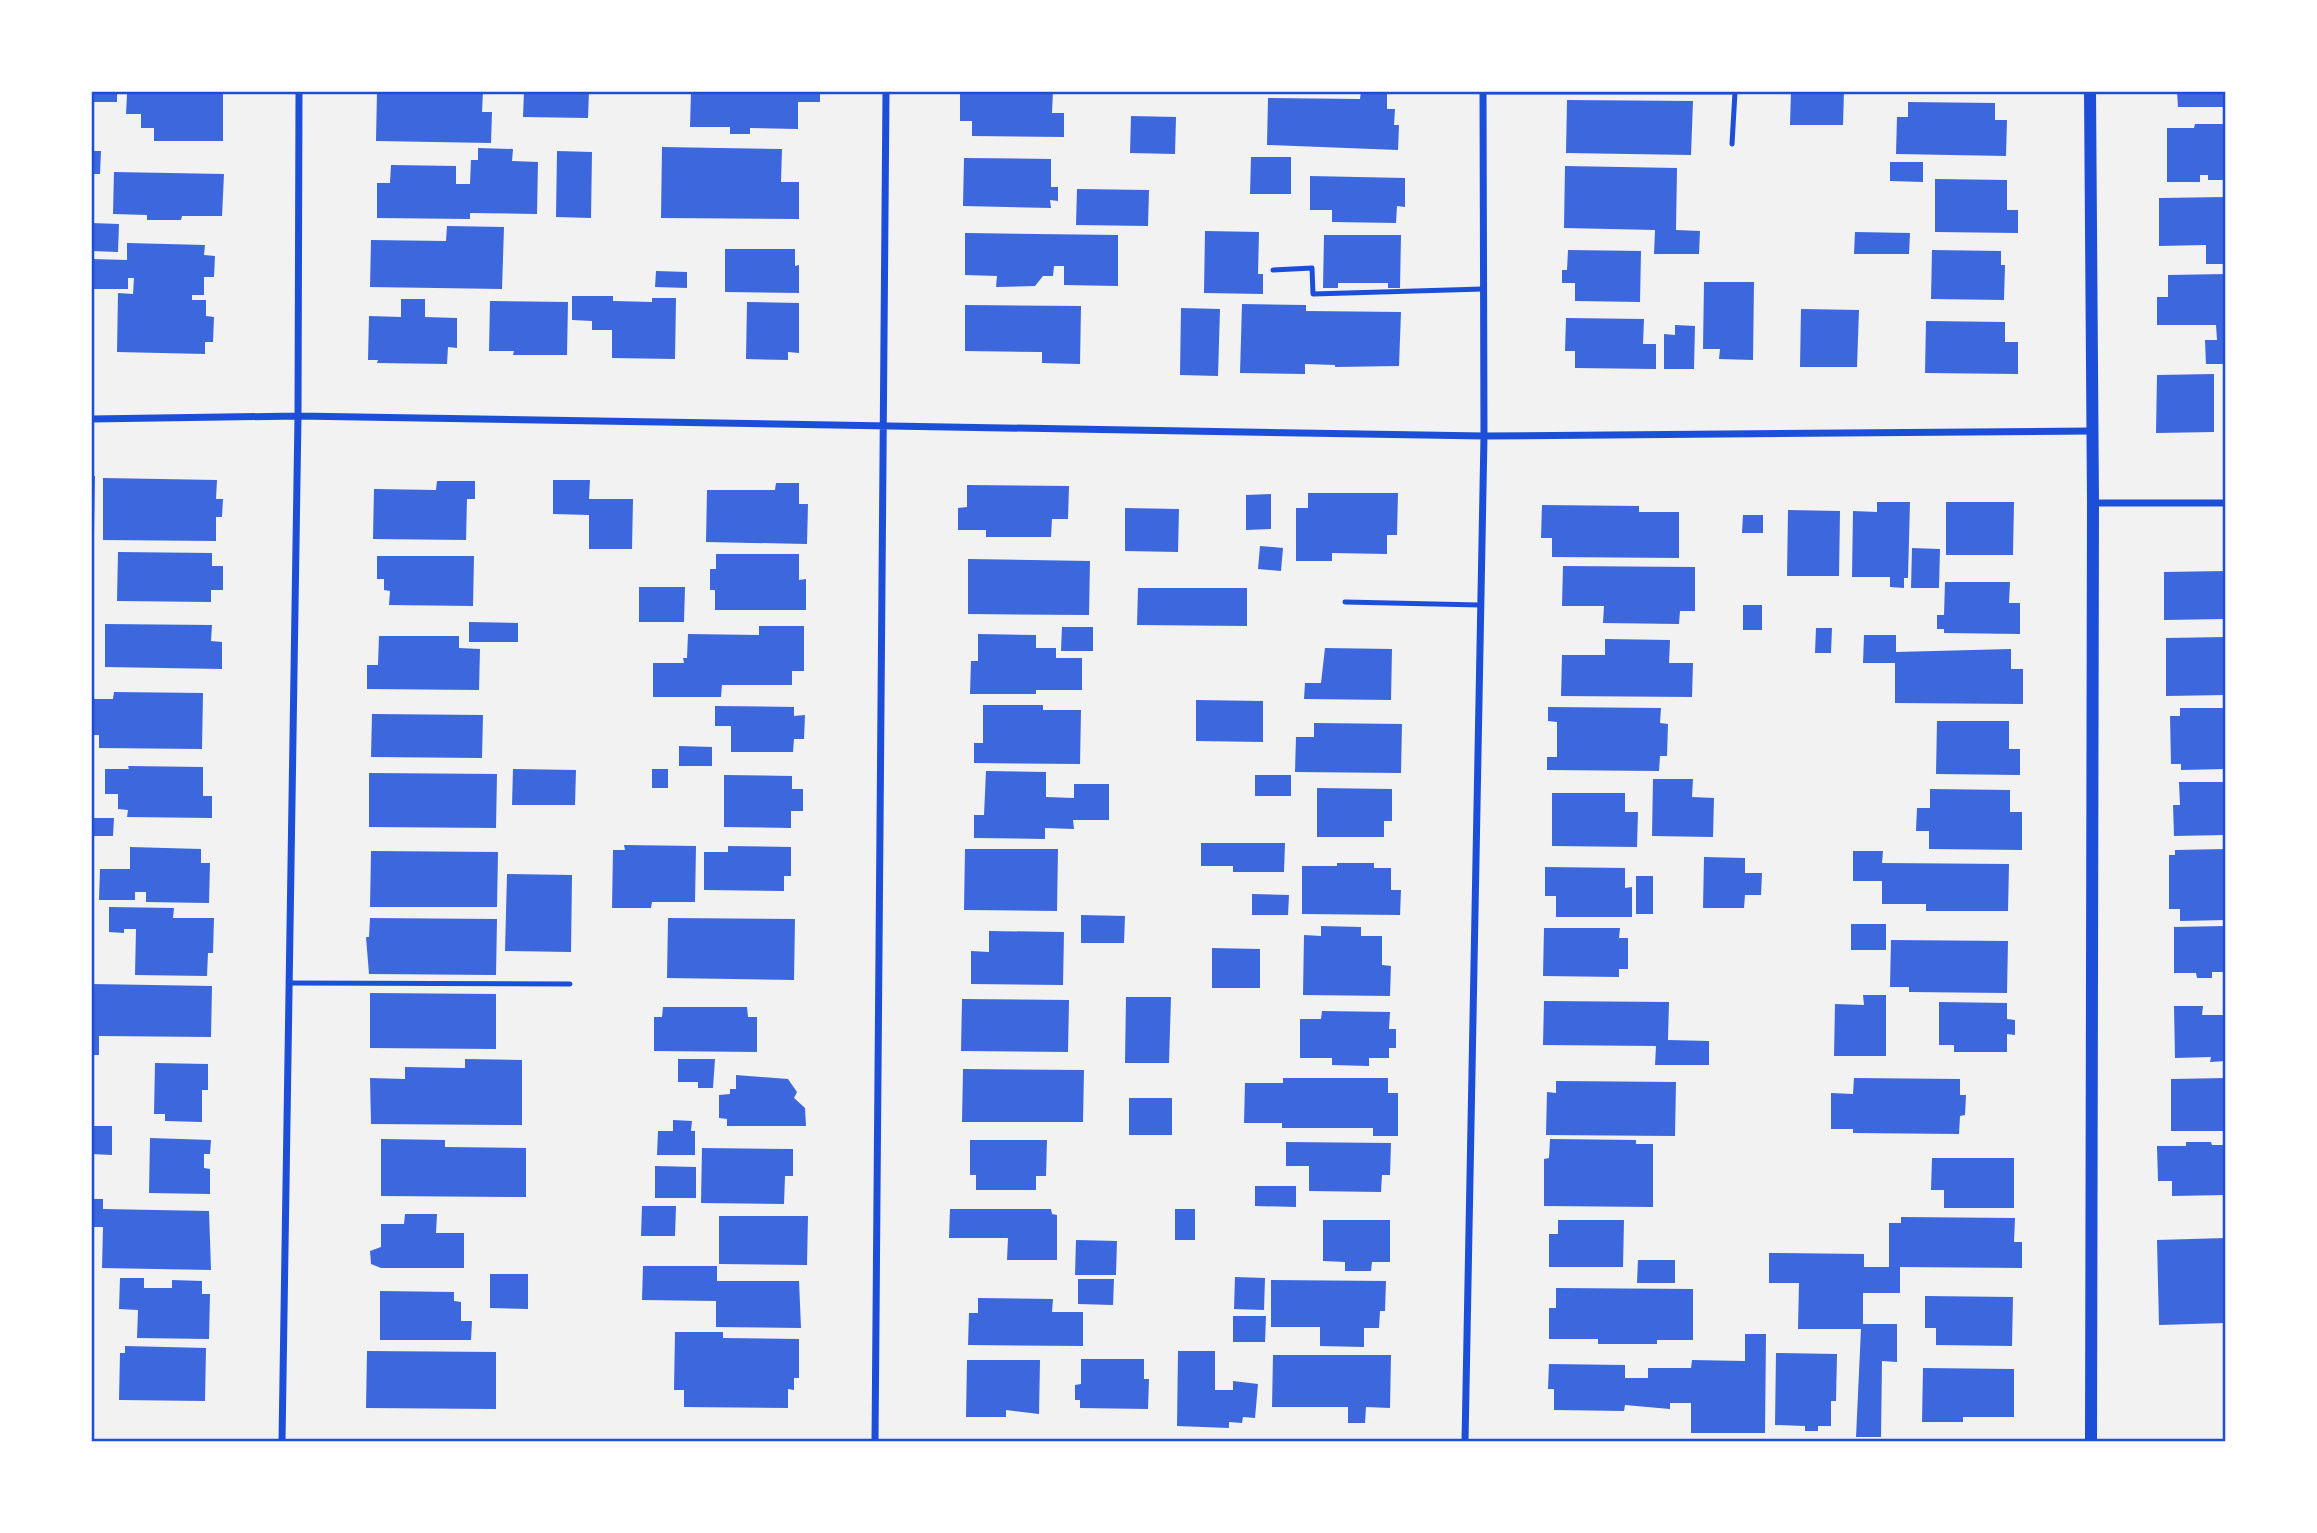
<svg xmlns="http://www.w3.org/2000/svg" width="2317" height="1533" viewBox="0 0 2317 1533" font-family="Commissioner,sans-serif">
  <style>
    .building { fill: #3d67dc }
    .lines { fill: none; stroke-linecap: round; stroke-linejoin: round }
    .service { stroke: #1d4ed8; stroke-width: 5 }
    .minor { stroke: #1d4ed8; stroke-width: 7 }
    .tertiary { stroke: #1d4ed8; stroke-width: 12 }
    .neatline { fill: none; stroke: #1d4ed8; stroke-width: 2.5 }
  </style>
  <rect width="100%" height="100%" fill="#f2f2f2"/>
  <path class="building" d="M91,91h26v11h-26z
    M377,91h106l-1,21h10l-1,31 -115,-2z
    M524,91h65l-1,27 -65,-1z
    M691,91h129v11h-22v27l-48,-1v6h-20v-7h-40z
    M960,91h93l-1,22h12v24l-92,-1v-15h-12z
    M1361,91h26v18h8l-1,16h5l-1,25 -131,-5 1,-47 92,1z
    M1791,91h53l-1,34h-53z
    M2177,91h49v16h-48z
    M223,93v48h-69v-13h-13v-14h-15l1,-20z
    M1567,100l126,1 -2,54 -125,-2z
    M1908,102l87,1v17h12l-1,36 -110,-2 1,-37h11z
    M1131,116l45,1 -1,37 -45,-1z
    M2195,124h31v56h-18v-5h-8v7h-33v-54h27z
    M662,147l120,2 -1,33h18v37l-138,-1z
    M478,148l35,1 -1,12 26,1 -1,52 -67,-1v6l-93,-1v-35h13l1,-18 65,1v18h14l1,-24h7z
    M91,151h10l-1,23h-9z
    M557,151l35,1 -1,66 -35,-1z
    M1251,157h40v37h-41z
    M964,158l87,1v28h7v14l-8,-1 1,8 -88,-2z
    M1890,162h33v20l-33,-1z
    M1565,166l112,2 -1,62 24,1 -1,23h-45l1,-24 -91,-2z
    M114,172l110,2 -2,42h-40l-1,4h-34v-5l-34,-1z
    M1310,176l95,2v29l-8,-1 -1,17 -64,-1v-12h-22z
    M1935,179l72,1v30h11v23l-83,-1z
    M1077,189l72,1 -1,36 -72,-1z
    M2226,197v67h-20v-19l-47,1v-48z
    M91,223l28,1 -1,28 -27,-1z
    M447,226l57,1 -2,62 -132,-2 1,-47 75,1z
    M1205,231l54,1 -1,42h5v20l-59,-1z
    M1855,232l55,1 -1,21h-55z
    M965,233l153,2v51l-54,-1v-19h-10l-1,10h-10l-8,10 -39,1 1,-11 -32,-1z
    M1324,235h77l-1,53h-12v-5h-50v5h-15z
    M127,243l78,2 -1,10 11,1 -1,21h-10v18h-12v5h14v16l8,1 -1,25h-8v12l-88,-2 1,-59 15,1 1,-16h-6v11h-36v-30l35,1z
    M725,249h70v17l4,-1v28l-74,-1z
    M1568,250l73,1 -1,51 -65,-1v-18h-13v-13h5z
    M1932,250l69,1v14h4l-1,35 -73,-1z
    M656,271l31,1v16l-32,-1z
    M2226,274v90h-20l-1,-24h12l-1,-15h-59v-28h11v-22z
    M1704,282h50l-1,78 -34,-1 1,-10h-17z
    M572,296h41v5l39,1v-4h24l-1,61 -63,-1v-28h-20v-9l-20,-1z
    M401,299h24v18l32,1v30l-9,-1 -1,17 -70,-1 1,-3h-10l1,-44 32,1z
    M490,301l78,1 -1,53h-54l1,-4h-25z
    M747,302l52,1v50l-11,-1v8l-42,-1z
    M1242,304l64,1v6l95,1 -2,54 -64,1v-2l-30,-1v10l-65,-1z
    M965,305l116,1 -1,58 -38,-1v-11l-77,-1z
    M1181,308l39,1 -2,67 -38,-1z
    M1801,309l58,1 -2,57h-57z
    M1566,318l78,1 -1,25h13v25l-81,-1v-17h-10z
    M1926,321l79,1v20h13v32l-93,-1z
    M1675,325l20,1 -1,43h-30v-35l11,1z
    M2214,374v58l-58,1 1,-58z
    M91,476h4l-1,57h-3z
    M103,478l114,2 -1,19h7l-1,18h-6v24l-113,-1z
    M553,480h37l-1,19h44l-1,50h-43v-34l-36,-1z
    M437,481h38v18h-8l-1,41 -93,-1 1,-50 62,1z
    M776,483h23v21h9l-1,40 -101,-2 1,-52h68z
    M967,485l102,1 -1,33h-16l-1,18h-65v-7h-28v-22l9,-1z
    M1308,493h90l-1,42h-10v19l-55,-1v8h-36v-53h12z
    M1271,494v35l-25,1v-35z
    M1877,502h33l-2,76h-4v10l-14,-1v-10h-38l1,-66 24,1z
    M1946,502h68l-1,53h-67z
    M1542,505l97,1v6h40v46l-127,-1v-19h-11z
    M1125,508l54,1 -1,43 -53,-1z
    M1788,510l52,1 -1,65h-52z
    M1743,515h20v18h-21z
    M1260,546l23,2 -2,23 -23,-2z
    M1912,548l28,1 -1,39h-28z
    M118,552l94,1v13h11v24h-12v12l-94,-1z
    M716,554h83v26l7,-1v31h-91v-20h-5v-21h6z
    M377,556h97l-1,50 -84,-1 1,-14 -6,-1v-11h-7z
    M968,559l122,2 -1,54 -121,-1z
    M1563,566l132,1v44h-15l-1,13 -76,-1 1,-17h-42z
    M2226,571v48l-62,1v-48z
    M1945,582h65l-1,21h11v31l-76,-1v-4h-7v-14h7z
    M639,587h46l-1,35h-45z
    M1138,588h109v38l-110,-1z
    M1743,605h19v25h-19z
    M469,622l49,1v19h-49z
    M105,624l107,1 -1,16 11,1v27l-117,-2z
    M759,626h45v45h-12v14h-70l-1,12h-68v-34h31l-1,-5h4l1,-24 71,1z
    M1062,627h31v24h-32z
    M1816,628h16l-1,25h-16z
    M978,634l58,1v13h20v10h26v32h-46v4h-66l1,-33h7z
    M1864,635h32v17l115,-3v20h12v35l-128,-1v-40h-32z
    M379,636h80v12l21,1 -1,41 -112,-1v-24h11z
    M2226,637v58l-60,1v-58z
    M1605,639l65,1 -1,23h24l-1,34 -131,-1 1,-41h43z
    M1325,648l67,1 -1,51 -87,-1 1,-16h16z
    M114,692l89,1 -1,56 -103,-1v-13h-8v-36h22z
    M1196,700l67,1v41l-67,-1z
    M983,705h60v5h38l-1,54 -106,-1v-20h9z
    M715,706l79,1v9l11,-1 -1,24h-10l-1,13h-62v-26h-16z
    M1548,707l113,1 -1,15 8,1 -1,32h-7l-1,15 -112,-1v-13h10v-35l-9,-1z
    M2180,708h46v61l-45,1v-6h-10l-1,-48h10z
    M372,714l111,1 -1,43 -111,-1z
    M1937,721h72v28h11v26l-84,-1z
    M1314,723l88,1 -1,49 -106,-1 1,-35h18z
    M679,746l33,1v19h-33z
    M128,766l75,1v29h9v22l-85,-1 1,-7 -10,-1v-15h-13v-25h24z
    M513,769l63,1 -1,35h-63z
    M652,769h16v19h-16z
    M986,771l60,1v25l28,1v-14h35v36h-36l1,9 -29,-1v11l-71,-1v-23h10z
    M369,773l128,1 -1,54 -127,-1z
    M724,775l68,1v13h11v22h-12v17l-67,-1z
    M1255,775h36v21h-36z
    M1653,779h40l-1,18 22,1 -1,39 -61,-1z
    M2179,782h47v53l-52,1 -1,-31h7z
    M1317,788l75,1v32h-8v16h-67z
    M1930,789l80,1v22h12v38l-93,-1v-18h-13l1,-23h13z
    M1552,793h73v19h13l-1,35 -85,-1z
    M91,818h23l-1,18h-22z
    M1201,843h84l-1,29h-51v-6h-32z
    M624,845l72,1 -1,56h-43l-1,6h-39l1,-58h12z
    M728,846l63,1v29h-7v15l-80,-1v-38h24z
    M130,847l71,2v14h9l-1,40 -63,-1v-10h-11v8h-36l1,-31h30z
    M965,849h93l-1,62 -93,-1z
    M2226,849v71l-46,1v-12h-11v-54h6v-5z
    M371,851l127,1 -1,55h-127z
    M1853,851h30l-1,12 127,1 -1,47h-82v-7h-44v-23h-29z
    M1704,857l41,1v15h17l-1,22h-16l-1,13h-41z
    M1337,863h37v5h17v22h10l-1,25 -98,-1v-48h35z
    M1545,867l80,1v20l7,-1v30h-76v-21h-11z
    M507,874l65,1 -1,77 -66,-1z
    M1636,876h17v38h-17z
    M1252,894l37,1 -1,20h-36z
    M109,907l65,1 -1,10h41l-1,35h-5l-1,23 -72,-1 1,-46h-12v4l-15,-1z
    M1081,915l44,1 -1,27h-43z
    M370,918l127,1 -1,56 -127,-1 -3,-37h3z
    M668,918l127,1 -1,61 -127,-2z
    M1851,924h35v26h-35z
    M1321,926l40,1v9h21v29l9,1 -1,30 -87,-1 1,-60 17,1z
    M2226,926v46h-14v6h-15l-1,-5h-22v-46z
    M1544,928h76l-1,10h9v31h-9v8l-76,-1z
    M989,931l75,1 -1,53 -92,-1v-33l18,1z
    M1891,940l117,1 -1,52 -98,-1v-5h-19z
    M1212,948l48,1v39h-48z
    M91,984l121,2 -1,51 -112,-1v19h-8z
    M370,993l126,1v55l-126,-1z
    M1863,995h23v61h-52l1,-52 29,1z
    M1126,997h45l-2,66h-44z
    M962,999l107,1 -1,52 -107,-1z
    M1544,1001l125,1 -1,38 41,1v24h-54l1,-19 -113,-1z
    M1939,1002l68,1v16l8,1v15l-8,-1v18h-53v-7h-15z
    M2174,1006h29l-1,9h24v46l-16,1 1,-5 -36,1z
    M663,1007h84l1,10h9v35l-103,-1v-34h8z
    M1322,1011l68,1 -1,17h7v19h-7v10h-20v8l-37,-1v-7h-32v-39h21z
    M465,1059l57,1v65l-151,-1 -1,-46 35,1v-12l60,1z
    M678,1059h37l-2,29h-15v-6h-20z
    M155,1063l53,1v26h-6v32l-37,-1v-7h-11z
    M963,1069l121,1 -1,52h-121z
    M736,1075l52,4 9,13 -3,6 11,10 1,18h-79v-7l-8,-1v-23l11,-1v-5h6z
    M1283,1078h105v15h10v43h-25v-8h-91v-5h-38l1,-40h38z
    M1854,1078l106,1v16h6l-1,20 -5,1 -1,18 -106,-1v-4h-22v-36l22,1z
    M2226,1078v53h-55v-52z
    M1556,1081l120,1 -1,54 -129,-1 1,-43 9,1z
    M1129,1098h43v37h-43z
    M673,1120l19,1 -1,10h4v24h-38l1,-24h15z
    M91,1126h21v29l-21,-1z
    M150,1138l61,2 -1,14h-6v14l6,1v25l-61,-1z
    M381,1139l64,1v7l81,1v49l-145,-1z
    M1550,1139l86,1v4h17v63l-109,-1v-47l5,-1z
    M970,1140h77l-1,36h-10v14h-60v-15h-6z
    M1286,1142l105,1 -1,32h-8l-1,17 -72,-1v-25h-23z
    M2186,1142h25l1,3h14v50l-54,1v-15h-14l-1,-35h29z
    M702,1148l91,1v27h-8l-1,28 -83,-1z
    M1932,1158h82v50h-70v-18h-13z
    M655,1166l41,1v31h-41z
    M1255,1186h41v21l-41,-1z
    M91,1199h12v10l106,2 2,59 -109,-2 1,-41h-12z
    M642,1206h34l-1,30h-34z
    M950,1209h101l1,5 5,1v45h-50l1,-22h-59z
    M1175,1209h20v31h-20z
    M405,1214h32l-1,19h28v35h-83l-10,-4 -1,-13 11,-4v-23h23z
    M719,1216h89l-1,49 -88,-1z
    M1901,1217l114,1 -1,24h8v26l-122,-1v26h-37v31h34v38l-15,-1 -1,76h-25l5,-108h-63l1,-46h-30v-30l95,1v13h25v-44h12z
    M1323,1220h67v42h-18l-1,9h-26v-9l-22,-1z
    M1558,1220h66l-1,47h-74v-33h9z
    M2226,1238v85l-67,2 -2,-85z
    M1076,1240l41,1 -1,34h-41z
    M1638,1260h37v23h-38z
    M643,1266h74v15h82l2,47 -85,-1v-26l-74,-1z
    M490,1274h38v35l-38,-1z
    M1235,1277l30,1 -1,32 -30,-1z
    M120,1278h24v10h28v-8l30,1v13h8l-1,45 -72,-1 1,-28 -19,-1z
    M1078,1279h36l-1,26 -35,-1z
    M1271,1280l115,1 -1,30h-5l-1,17h-15v19l-44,-1v-19h-49z
    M1556,1288l137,1v51h-36v4h-59v-5h-49v-31h7z
    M380,1291l74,1v9l7,1v19h11l-1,19h-91z
    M1925,1296l88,1 -1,49 -76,-1v-17h-11z
    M978,1298l75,1 -1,13h31v34l-115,-1 1,-32h9z
    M1233,1316h33l-1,26h-32z
    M675,1332h48v6l76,1v39h-5v12l-6,-1v19l-104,-1v-17h-10z
    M1745,1334h21l-1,99h-74v-30h-21v6l-45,-4 -1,6 -70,-1v-21h-6l1,-25 76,1v13h23v-10h43l1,-8 53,1z
    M125,1346l81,2 -1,53 -86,-1 1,-47h5z
    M367,1351l129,1v57l-130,-1z
    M1178,1351h37v39h18v-9l25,3 -3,34 -12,-1 -1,6 -13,-1v6l-52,-2z
    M1776,1353l61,1 -1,47h-5v25h-13v5h-13v-5l-30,-1z
    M1273,1355h118l-1,53 -24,-1 -1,16h-17v-16h-76z
    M1081,1359h63v20h5l-1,30 -68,-1v-8h-5v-15l6,-1z
    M967,1360h73l-1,54 -33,-4v7h-40z
    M1923,1368l91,1v48h-51v5h-41z"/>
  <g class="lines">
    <path class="service" d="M1483,92h252l-3,52
      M1273,270l39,-2 1,26 170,-5
      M1345,602l135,3
      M289,983l281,1"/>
    <path class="minor" d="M91,419l207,-3 1186,20 608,-5
      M2093,503h133
      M282,1442l16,-1026 1,-325
      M875,1442l11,-1351
      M1465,1442l19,-1006 -1,-345"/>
    <path class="tertiary" d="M2090,91l3,412 -2,939"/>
  </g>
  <rect width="2317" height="1533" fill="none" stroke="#ffffff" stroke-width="186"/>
  <rect x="93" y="93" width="2131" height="1347" class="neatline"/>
</svg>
